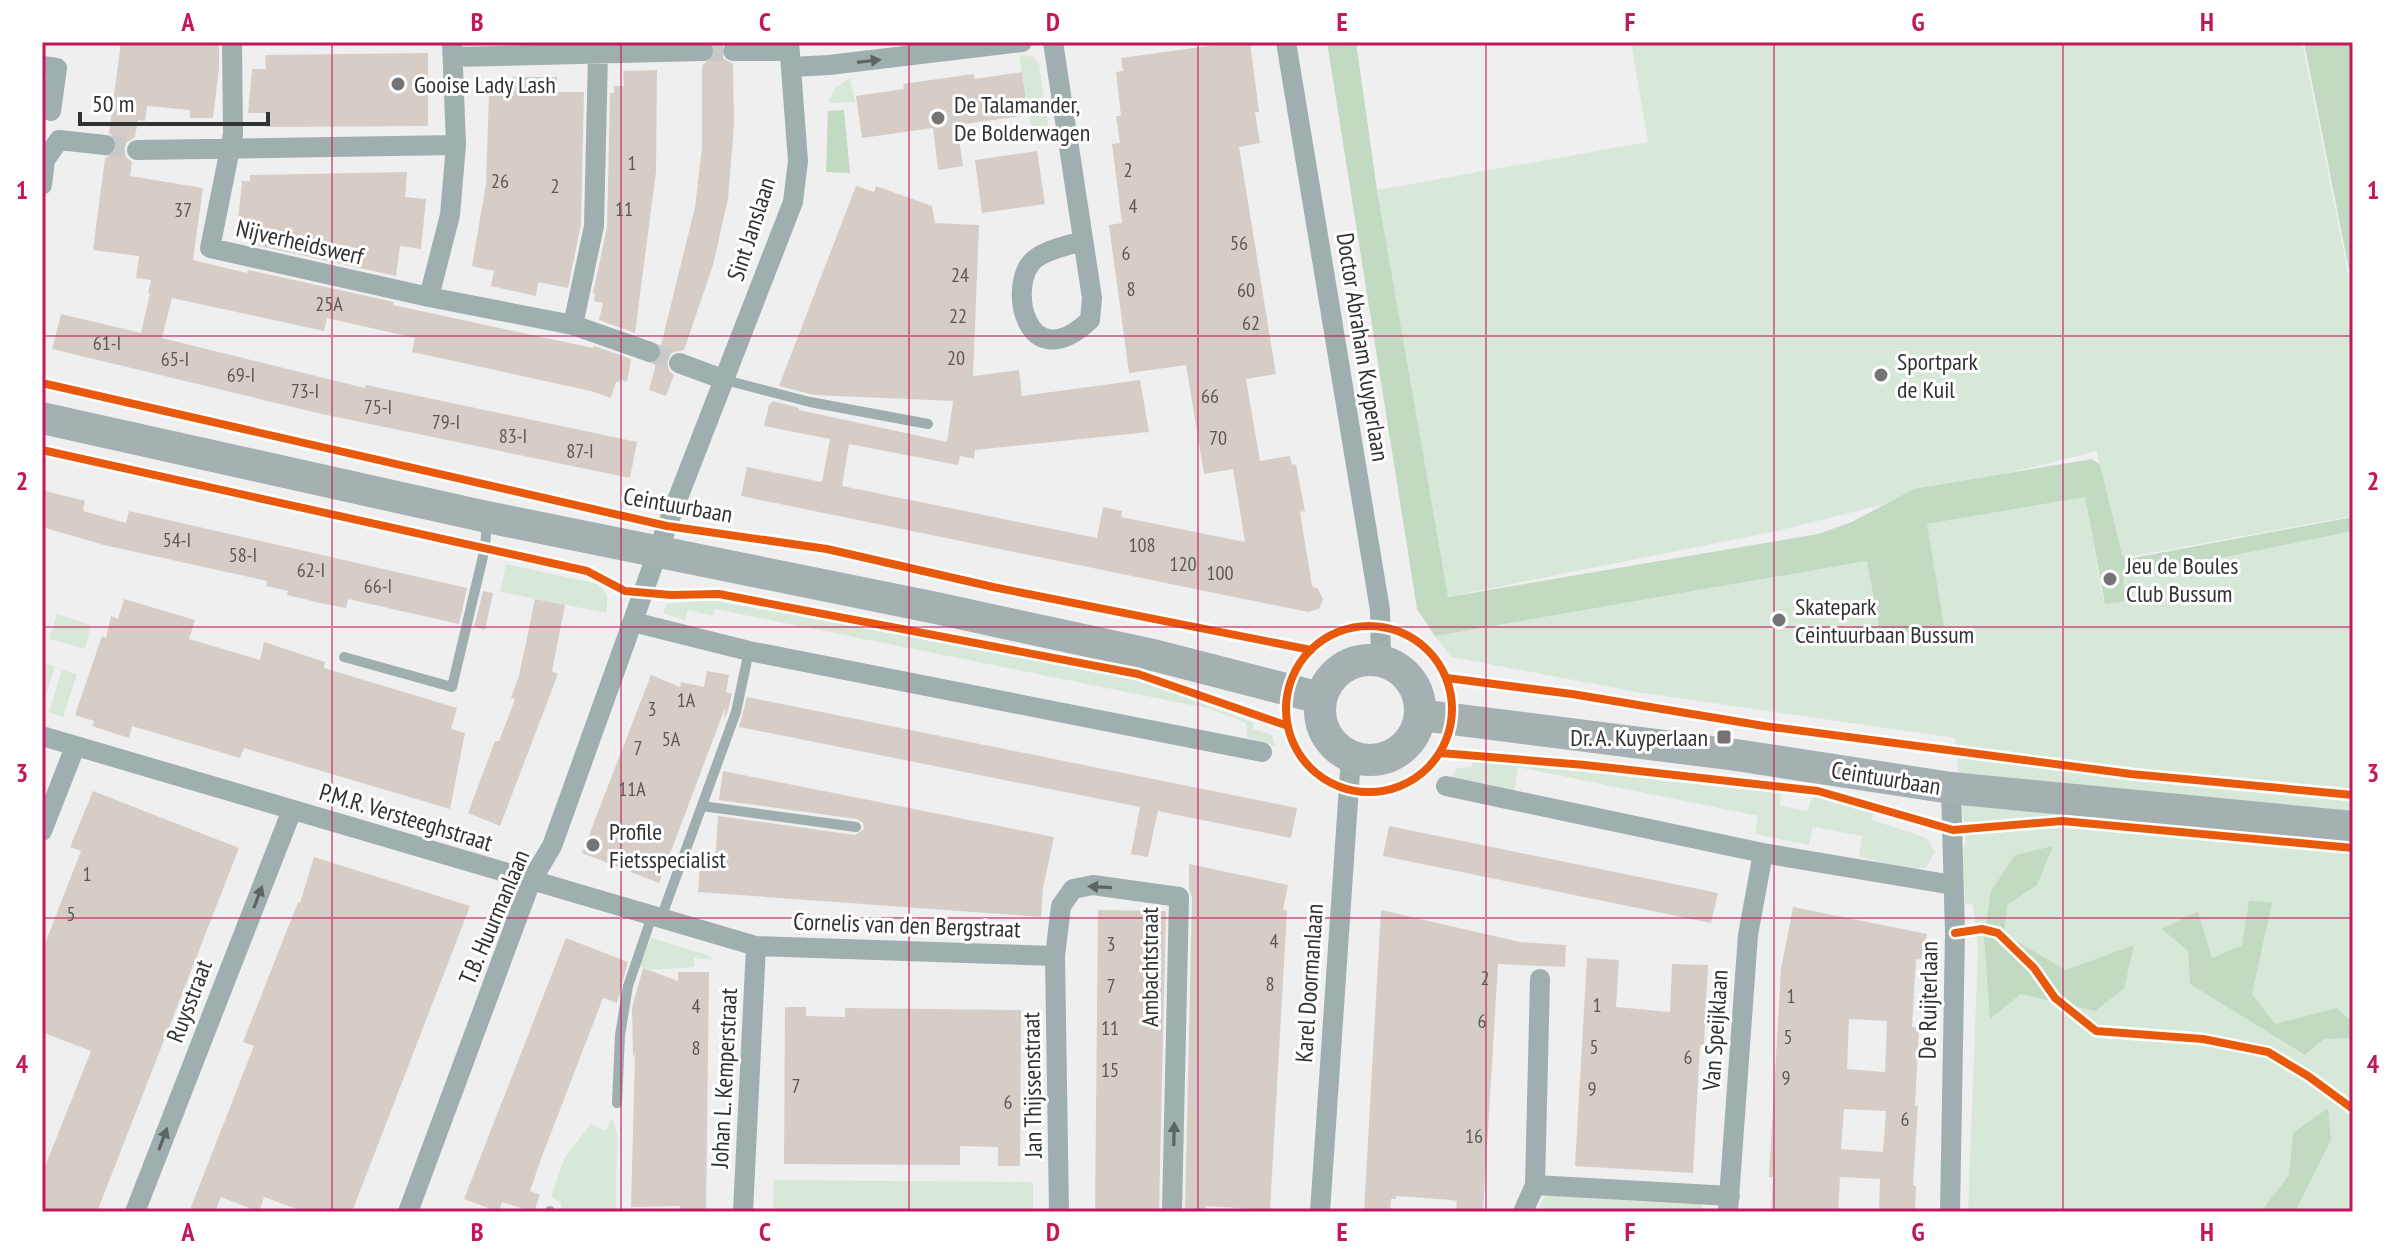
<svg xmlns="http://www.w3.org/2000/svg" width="2395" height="1254" viewBox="0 0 2395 1254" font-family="'PT Sans Narrow',sans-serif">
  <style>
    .green { fill: #d8e8d8 }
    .forest { fill: #c2dac2 }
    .building { fill: #d6cec6; fill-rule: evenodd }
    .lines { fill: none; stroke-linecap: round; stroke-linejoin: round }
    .street-tunnel { stroke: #c9c9ca; stroke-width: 20; stroke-dasharray: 20 10; stroke-linecap: butt }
    .lane { stroke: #9faeaf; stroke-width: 10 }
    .street { stroke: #9faeaf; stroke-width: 20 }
    .primary { stroke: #a4b0b1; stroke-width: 32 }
    .cycleway-casing { stroke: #fff; stroke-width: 13 }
    .cycleway { stroke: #e8590c; stroke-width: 8 }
    .oneway { fill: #5d6464 }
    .grid { fill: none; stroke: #c2185b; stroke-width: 2; stroke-opacity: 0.55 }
    .poi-dot { fill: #747474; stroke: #fff; stroke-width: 3 }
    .labels { text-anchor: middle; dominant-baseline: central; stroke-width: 6; stroke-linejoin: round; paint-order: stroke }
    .number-label { font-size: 20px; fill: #5a5957 }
    .poi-label { font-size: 24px; fill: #313232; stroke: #fff; text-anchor: start }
    .street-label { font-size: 24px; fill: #313232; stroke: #fff }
    .neatline { fill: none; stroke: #c2185b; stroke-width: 3 }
    .grid-label { font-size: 26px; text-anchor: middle; font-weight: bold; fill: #c2185b }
  </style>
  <rect width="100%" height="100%" fill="#efeff0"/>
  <path class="green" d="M1631,42h671l51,256v218l-236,43 -20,-108 -320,80 -330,66 -70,-407 271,-48z
    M1019,55l14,2 6,6 10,69h-17z
    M850,78l5,24 -27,1 7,-15z
    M2085,497l18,102 19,-21 231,-47v681h-385l10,-261 -5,-46 -8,-2 -2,-55 3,-4 -11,-106 -312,-45 -192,-36 -16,-21 433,-75 75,65 -16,-102z
    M506,564l93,20 8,11v18l-107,-21z
    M711,600l426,78 117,45 -1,6 19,6 3,11 -28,-9 -1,-14 -35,-14 -496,-100 -2,7 -25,-6 -3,10 -22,-7 3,-9z
    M57,614l34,11 -6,24 -36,-10z
    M42,662l13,4 -13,41z
    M62,670l15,4 -14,43 -14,-5z
    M1473,760l308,33 -1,13 28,5 4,-15 61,17 -1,7 49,16 7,4 7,12 -9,16h-7l-1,6 -59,-18 3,-20 -49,-9 -4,18 -54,-11 3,-18 -240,-49 -4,26 -64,-13 7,-12 14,-1z
    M651,938l54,16 9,6 -20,-2v9l-44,3 -11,-4z
    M612,1118l5,15 -1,79h-55v-9l-10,-6 14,-40 26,-33 15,7z
    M774,1180l259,2v30h-260z
    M1546,1195l101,7 2,-6 47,5 12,11h-168v-8z"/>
  <path class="forest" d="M1327,42h29l21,148 71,407 370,-63 34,-12 62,-33 178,-30 8,6 22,90 5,4 226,-42v14l-230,47 2,23 -20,3 -20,-107 -158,27 17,102 -63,11 -14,-76 -432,75 -18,-27z
    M2304,42h48l1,6v242z
    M844,110l6,63 -24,-1 2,-61z
    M2053,846l-16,39 -30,20 -3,29 62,36 68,-25 -10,44 -29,22 -74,-17 -31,25 -6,-82 7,-46 24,-36z
    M2249,901l23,1 -20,92 23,30 62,-16 16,15v15l-29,1 -19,16 -115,-71 -2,-33 -26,-22 36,-18 14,47 30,-13z
    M2328,1108l3,32 -36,72h-34l28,-37 4,-42z"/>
  <path class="building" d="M121,42h98v26l-6,50h-23v-8l-43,-4 -2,15 -7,-1 -3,17 -9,6 -2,6 2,8 6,5 -2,14 73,12 -10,72 54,13 1,-3 146,32 -1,3 200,43 1,-2 37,13 -4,23 -7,-3 -1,3h-3l-5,16 -20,-7 -179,-39 3,-14 -88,-20 -3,13 -152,-33 -10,40 203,50 1,-3 271,57 -7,36 -308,-64 -270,-65 9,-35 80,19 9,-40h-2l3,-13 -15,-2 3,-22 -46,-6 12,-92 10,-5 3,-6 -2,-8 -7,-6z
    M712,42h12l-4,8 1,7 12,7 1,61 -6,74 -15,66 -29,85 -13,3 -4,6 2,12 5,4 -8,21 -17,-6 7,-27 6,-7 -1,-11 34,-138 7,-59v-79l1,-5 12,-8 1,-6z
    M1237,42h13l9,70h-4l5,31 -21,4 37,227 -30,5 14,82 30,-5 2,9 4,-1 9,47 -5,1 12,74 6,3 5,10 -4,10 -11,3 -567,-116 6,-29 75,15 8,-43 -66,-13 5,-21 4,-4 26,7v2l148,32 6,-41 -139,-6 -35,-9 77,-200 18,6 2,-6 56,20 3,17 44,2 -6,151 46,-6 3,26 118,-16 9,52 -174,18 -1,9 -14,-3 -2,9 -109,-21 -7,42 255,52 6,-31 19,4 -1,6 124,25 -12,-73 -29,5 -18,-109 -57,8 -20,-148 13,-2 -10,-79 8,-1 -4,-27h5l-5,-44 7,-1 -2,-13z
    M428,53v73l-162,1v-14h-18l4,-44h14l-1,-14z
    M657,70l-1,102 -21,161 -36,-13 4,-17 -9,-2 1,-7 -2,-1 14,-66 3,-134h4v-7h10l-1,-15z
    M1022,72l6,43 -71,10 6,41 -25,4 -5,-42 -71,10 -6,-42 48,-7 -1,-5 70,-10 2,5z
    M512,77h45v15h27l-3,132 -13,64 -30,-6 -2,14 -45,-10 3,-15 -22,-5 14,-82 3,-93 19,1 -1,-3h5z
    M1037,151l8,53 -63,9 -7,-53z
    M407,172l-2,25 21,2 -5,50 -21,-3 -4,30 -145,-32 3,-20 -16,-2 4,-41h8v-6z
    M42,490l43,11 -2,10 43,12 3,-12 338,77 -8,36 -111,-25 -2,9 -26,-5 -33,-8 1,-4 -22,-5 1,-5 -163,-36 -62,-18z
    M483,591l10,2 -8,37 -11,-3z
    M124,599l71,21 -6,19 71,21 4,-18 61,20 -1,6 133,40 -6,21 14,4 -15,76 -206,-61 -4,10 -108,-32 -3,12 -37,-12 2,-5 -19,-6 27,-79 4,2 5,-22 7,3z
    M535,599l30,6 -13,66 6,3 -58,152 -32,-13 27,-72h4l16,-42 -4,-1 8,-22z
    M707,671l22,4 -3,17 6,2 -4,16 -4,11 1,-13 -66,175 -77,-30 69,-178 29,12 1,-5 23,5z
    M747,697l550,111 -6,30 -133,-27 -10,46 -17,-3 9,-47 -401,-80z
    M723,771l331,66 -11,51 -2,29 -343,-25 2,-26 12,1v-6h3l3,-45 137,19 9,-6 -1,-6 -6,-4 -138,-19z
    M93,791l146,57 -142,364h-55v-38l49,-123 -49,-19v-81l39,-100 -11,-4z
    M1389,826l329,67 -7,30 -328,-67z
    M314,857l156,49 -118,306h-47l-41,-15 -5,15 -38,-15 -6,15h-26l65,-166 -11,-4 55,-140 2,1z
    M1189,864l99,21 -5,25h4l-17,300 -64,-4v6h-21l7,-315 -3,-8z
    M1793,907l134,27 -6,26 -5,-1 -4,68 7,1 -4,78h3l-5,79 3,1 -1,26h-36l1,-33 -40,-2 -2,35h-67l2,-35h-4l12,-208zM1849,1019l38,2 -2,51 -38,-3zM1844,1109l42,2 -3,41 -42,-3z
    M1098,910l68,1 -7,301h-64z
    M1381,910l139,32 46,3 -1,22 -67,-3 -15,248h-27l1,-11 -5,-1 -56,-4v3h-5l-1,13h-26z
    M566,938l62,24 -11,41 -14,-5 -62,161 -11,32 10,4 -6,17 -32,-10 -3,10 -35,-13z
    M1587,958l32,2 -3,47 54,5 2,-48 36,1 -4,80h-4l-7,128 -118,-7z
    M643,968l35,13v-9h31l-3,240h-26v-6l-49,1 4,-154 -2,4 -1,-49z
    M785,1007h21v9l39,1v-9l176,2 -1,156h-22v-19l-38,-1v19l-176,-1z"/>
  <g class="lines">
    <path class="street-tunnel" d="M703,51h30
      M105,145l32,5
      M650,352l29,11"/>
    <path class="lane" d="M725,380l85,22 118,22
      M344,657l108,30 33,-139 2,-27
      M702,806l154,21
      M661,918l75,-206 13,-61
      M617,1103l3,-68 8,-49 24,-70
      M549,1212l1,-1"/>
    <path class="street" d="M232,42l1,92 -23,114 219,49 144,28 77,27
      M1053,42l39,256 -2,22c-65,61 -84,-38 -55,-61 13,-10 32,-13 47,-18
      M1286,42l94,568 1,51
      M733,51h57
      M453,57l250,-6
      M42,66l15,2 -6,43
      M791,67l38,-2 193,-23
      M137,150l319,-5
      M42,185l3,-25 14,-20 46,5
      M429,297l21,-82 6,-70 -4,-103
      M573,325l21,-99 4,-172
      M679,363l46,17
      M633,622l116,29 513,101
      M42,736l714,210 299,10
      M1446,786l317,67 190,32
      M42,831l33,-84
      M1535,1185l195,11
      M135,1212l157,-402
      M408,1212l123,-331 21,-35 115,-320 126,-324 5,-41 -9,-119
      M743,1212l13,-266
      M1059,1212l-4,-256 6,-50 12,-17 20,-4 86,12 -7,315
      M1320,1212l31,-455
      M1523,1212l12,-27 5,-206
      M1728,1212l20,-277 15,-82
      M1950,1212l5,-279 -4,-145"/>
    <path class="primary" d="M42,418l445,99 449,91 221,48 163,42
      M1320 710a50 50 0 1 1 100 0a50 50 0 1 1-100 0Z
      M1420,715l316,40 215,33 402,39"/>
    <defs>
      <path id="cycleway" d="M42,383l625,143 160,23 166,38 318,63
        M42,450l545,121 38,20 46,4 48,-1 419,80 150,52
        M1286 709a83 83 0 1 1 166 0a83 83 0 1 1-166 0Z
        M1447,678l125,16 192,32 367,48 222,21
        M1441,753l144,12 233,26 135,39 109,-9 291,27
        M1955,933l27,-4 16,4 36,35 21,30 41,33 107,8 65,13 40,24 45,33"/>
    </defs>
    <use href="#cycleway" class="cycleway-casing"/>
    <use href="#cycleway" class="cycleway"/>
  </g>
  <defs><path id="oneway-solid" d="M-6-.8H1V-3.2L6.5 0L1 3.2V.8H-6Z" transform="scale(2)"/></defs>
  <g class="oneway">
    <use href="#oneway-solid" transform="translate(869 61) rotate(-7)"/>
    <use href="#oneway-solid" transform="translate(1100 887) rotate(-177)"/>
    <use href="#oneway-solid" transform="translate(258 897) rotate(-69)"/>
    <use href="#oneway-solid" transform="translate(1174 1134) rotate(-89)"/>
    <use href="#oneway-solid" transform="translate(163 1139) rotate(-69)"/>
  </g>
  <path class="grid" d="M332,42v1170M621,42v1170M909,42v1170M1198,42v1170M1486,42v1170M1774,42v1170M2063,42v1170M42,336h2311M42,627h2311M42,918h2311"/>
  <g class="poi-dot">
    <circle cx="398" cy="84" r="8"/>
    <circle cx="938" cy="118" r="8"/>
    <circle cx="1881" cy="375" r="8"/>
    <circle cx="2110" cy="579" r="8"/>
    <circle cx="1779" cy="620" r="8"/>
    <rect x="1716" y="729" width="16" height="16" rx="4"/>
    <circle cx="593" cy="845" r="8"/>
  </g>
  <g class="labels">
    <g class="number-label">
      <text x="632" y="163">1</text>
      <text x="1128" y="170">2</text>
      <text x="500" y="181">26</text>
      <text x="555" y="186">2</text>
      <text x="1133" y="206">4</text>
      <text x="624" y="209">11</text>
      <text x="183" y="210">37</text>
      <text x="1239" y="243">56</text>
      <text x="1126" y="253">6</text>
      <text x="960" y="275">24</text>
      <text x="1131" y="289">8</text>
      <text x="1246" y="290">60</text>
      <text x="329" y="304">25A</text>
      <text x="958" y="316">22</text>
      <text x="1251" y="323">62</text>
      <text x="107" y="343">61-I</text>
      <text x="956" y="358">20</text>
      <text x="175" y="359">65-I</text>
      <text x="241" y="375">69-I</text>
      <text x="305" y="391">73-I</text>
      <text x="1210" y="396">66</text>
      <text x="378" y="407">75-I</text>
      <text x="446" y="422">79-I</text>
      <text x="513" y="436">83-I</text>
      <text x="1218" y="438">70</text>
      <text x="580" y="451">87-I</text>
      <text x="177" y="540">54-I</text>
      <text x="1142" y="545">108</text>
      <text x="243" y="555">58-I</text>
      <text x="1183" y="564">120</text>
      <text x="311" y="570">62-I</text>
      <text x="1220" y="573">100</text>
      <text x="378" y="586">66-I</text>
      <text x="686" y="700">1A</text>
      <text x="652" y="709">3</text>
      <text x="671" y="739">5A</text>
      <text x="638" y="748">7</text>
      <text x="632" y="789">11A</text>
      <text x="87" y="874">1</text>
      <text x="71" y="914">5</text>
      <text x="1274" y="941">4</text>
      <text x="1111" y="944">3</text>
      <text x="1485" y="978">2</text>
      <text x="1270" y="984">8</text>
      <text x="1111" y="986">7</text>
      <text x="1791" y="996">1</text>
      <text x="1597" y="1005">1</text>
      <text x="696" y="1006">4</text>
      <text x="1482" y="1021">6</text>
      <text x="1110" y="1028">11</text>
      <text x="1788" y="1037">5</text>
      <text x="1594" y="1047">5</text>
      <text x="696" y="1048">8</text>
      <text x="1688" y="1057">6</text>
      <text x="1110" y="1070">15</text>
      <text x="1786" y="1078">9</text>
      <text x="796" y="1086">7</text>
      <text x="1592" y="1089">9</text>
      <text x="1008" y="1102">6</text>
      <text x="1905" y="1119">6</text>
      <text x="1474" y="1136">16</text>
    </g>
    <g class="poi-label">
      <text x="414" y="84">Gooise Lady Lash</text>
      <text x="954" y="104">De Talamander,<tspan x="954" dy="28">De Bolderwagen</tspan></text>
      <text x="1897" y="361">Sportpark<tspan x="1897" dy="28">de Kuil</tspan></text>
      <text x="2126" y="565">Jeu de Boules<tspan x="2126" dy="28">Club Bussum</tspan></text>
      <text x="1795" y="606">Skatepark<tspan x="1795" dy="28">Ceintuurbaan Bussum</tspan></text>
      <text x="1708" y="737" text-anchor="end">Dr. A. Kuyperlaan</text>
      <text x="609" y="831">Profile<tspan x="609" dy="28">Fietsspecialist</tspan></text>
    </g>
    <g class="street-label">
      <text transform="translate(751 229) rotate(-72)">Sint Janslaan</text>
      <text transform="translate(300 242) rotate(13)">Nijverheidswerf</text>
      <text transform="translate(1363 347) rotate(81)">Doctor Abraham Kuyperlaan</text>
      <text transform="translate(678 505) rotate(10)">Ceintuurbaan</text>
      <text transform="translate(1886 778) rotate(9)">Ceintuurbaan</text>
      <text transform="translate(406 817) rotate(17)">P.M.R. Versteeghstraat</text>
      <text transform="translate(494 917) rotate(-67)">T.B. Huurmanlaan</text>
      <text transform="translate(907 925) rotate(2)">Cornelis van den Bergstraat</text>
      <text transform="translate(1149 967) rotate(-90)">Ambachtstraat</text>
      <text transform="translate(1309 983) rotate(-86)">Karel Doormanlaan</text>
      <text transform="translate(1928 1000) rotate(-89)">De Ruijterlaan</text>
      <text transform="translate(189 1001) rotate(-69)">Ruysstraat</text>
      <text transform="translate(1715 1030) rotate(-86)">Van Speijklaan</text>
      <text transform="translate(724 1078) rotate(-87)">Johan L. Kemperstraat</text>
      <text transform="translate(1032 1085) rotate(-91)">Jan Thijssenstraat</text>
    </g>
  </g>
  <rect width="2395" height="1254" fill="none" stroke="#ffffff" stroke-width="88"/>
  <path d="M80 112v12h188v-12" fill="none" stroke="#313232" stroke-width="4"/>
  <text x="92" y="112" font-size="24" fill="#313232" stroke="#ffffff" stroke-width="6" paint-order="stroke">50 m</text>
  <rect x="44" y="44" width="2307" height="1166" class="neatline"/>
  <g class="grid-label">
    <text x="188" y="31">A</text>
    <text x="477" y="31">B</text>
    <text x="765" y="31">C</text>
    <text x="1053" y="31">D</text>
    <text x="1342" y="31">E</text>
    <text x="1630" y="31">F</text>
    <text x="1918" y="31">G</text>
    <text x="2207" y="31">H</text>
    <text x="22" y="199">1</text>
    <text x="2373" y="199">1</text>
    <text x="22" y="490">2</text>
    <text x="2373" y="490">2</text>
    <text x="22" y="782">3</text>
    <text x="2373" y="782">3</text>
    <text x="22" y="1073">4</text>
    <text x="2373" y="1073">4</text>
    <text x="188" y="1241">A</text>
    <text x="477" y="1241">B</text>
    <text x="765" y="1241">C</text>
    <text x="1053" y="1241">D</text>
    <text x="1342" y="1241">E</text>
    <text x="1630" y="1241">F</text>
    <text x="1918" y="1241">G</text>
    <text x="2207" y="1241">H</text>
  </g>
</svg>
